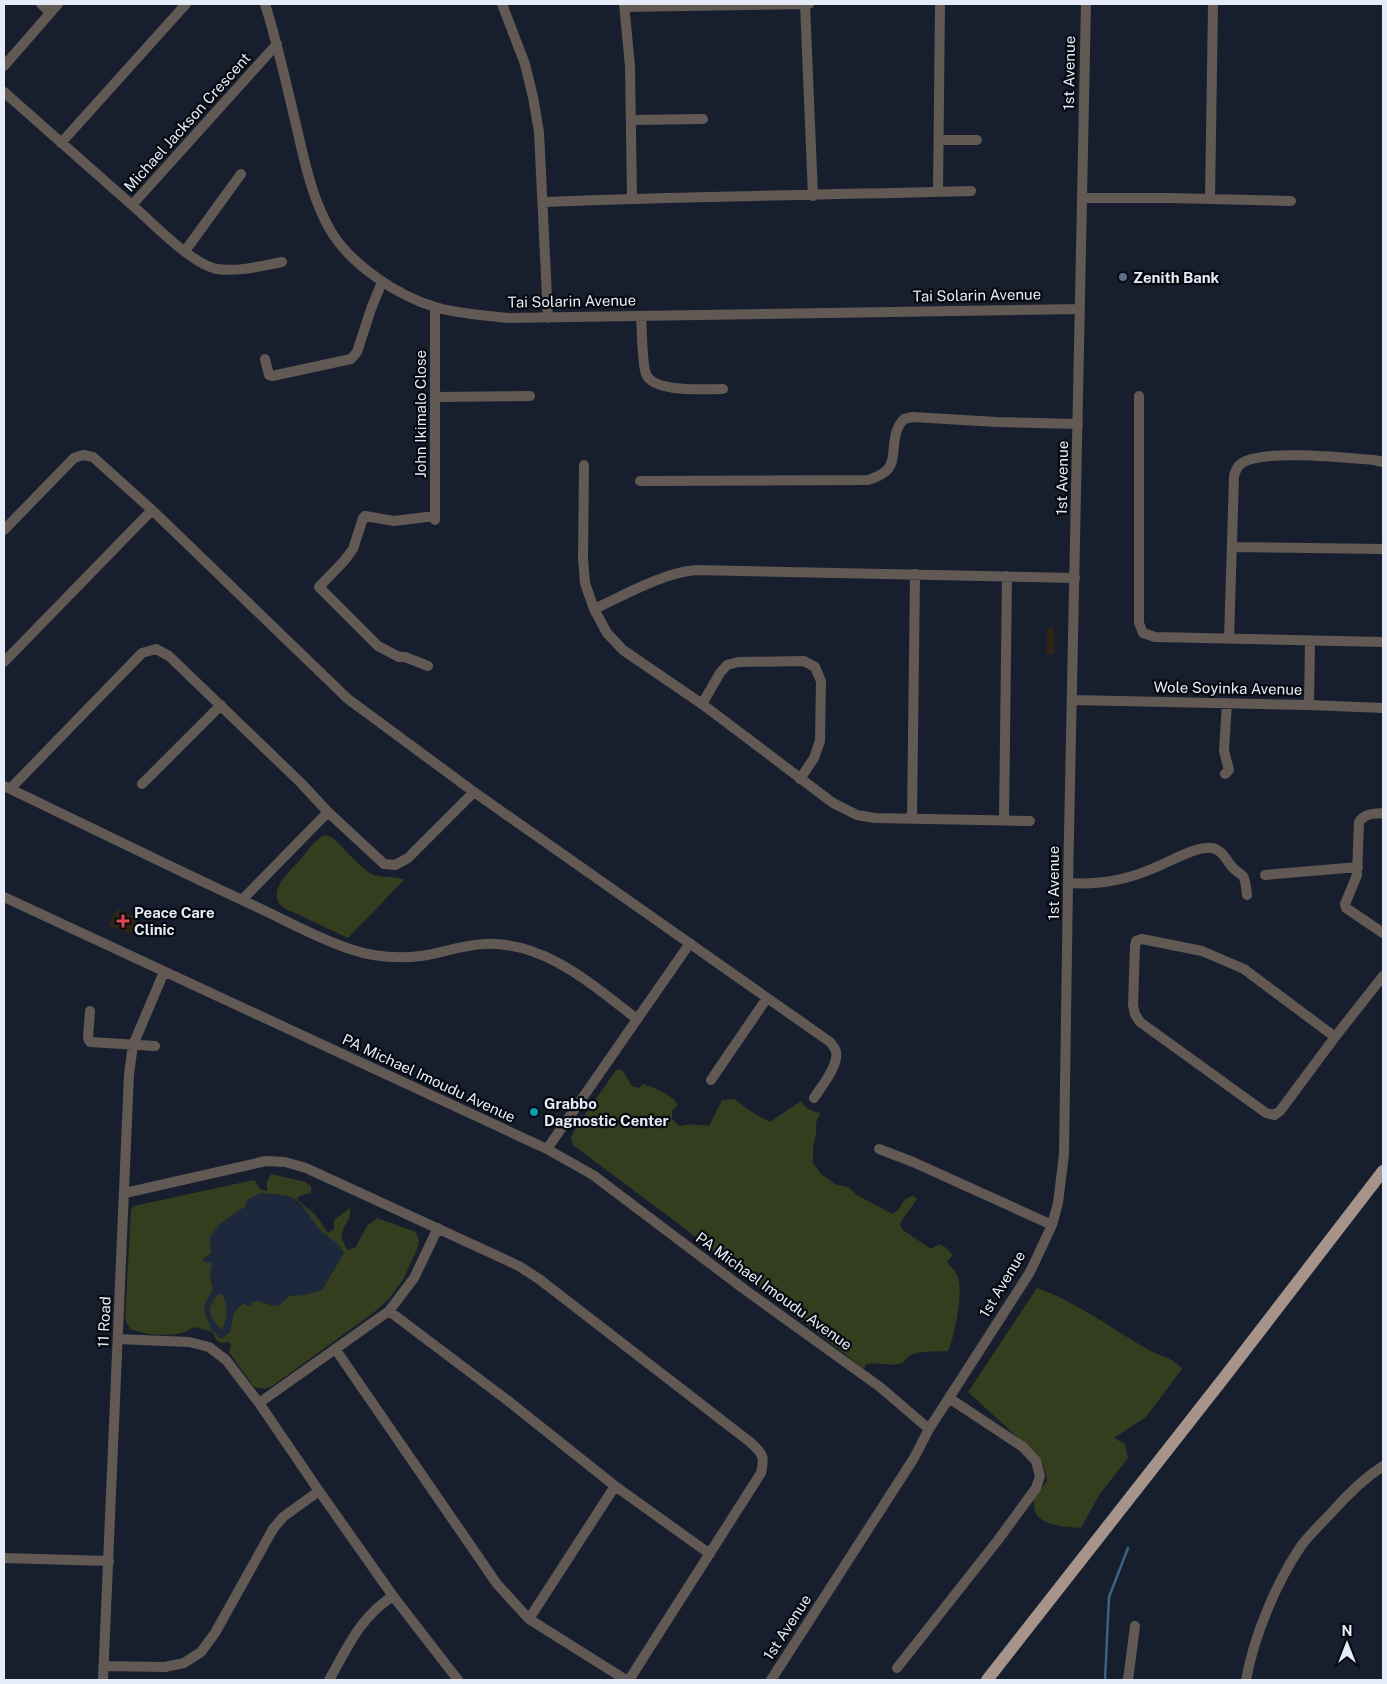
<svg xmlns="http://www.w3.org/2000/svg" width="1387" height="1684" viewBox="0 0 1387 1684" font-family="'Public Sans',sans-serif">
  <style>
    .built { fill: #1d283d }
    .medical { fill: #2e2515 }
    .green { fill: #343e1e; fill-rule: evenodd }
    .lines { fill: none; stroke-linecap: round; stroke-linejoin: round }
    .stream { stroke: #3d6282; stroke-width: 2.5 }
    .minor { stroke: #625954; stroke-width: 10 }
    .major { stroke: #a69389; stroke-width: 12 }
    .service-dot { fill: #5c6f8a; stroke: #060910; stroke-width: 2 }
    .health-dot { fill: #e0444e; stroke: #060910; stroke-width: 2 }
    .culture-dot { fill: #0f9aa8; stroke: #060910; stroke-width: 2 }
    .labels { text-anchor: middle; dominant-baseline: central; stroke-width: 4.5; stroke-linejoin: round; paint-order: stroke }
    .street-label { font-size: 15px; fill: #e6ecf7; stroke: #060910 }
    .poi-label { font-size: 15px; font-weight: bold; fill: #e6ecf7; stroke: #060910; text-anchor: start }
  </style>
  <rect width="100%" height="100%" fill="#171f2e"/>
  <path class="built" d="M260,1192l13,3h11l8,3 11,10 22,26 12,7 7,12 -22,37 -18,5 -14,1 -11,9 -6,1 -15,-5 -8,5h-3l-16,18v7l-10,8 -10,-10 -7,-19 2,-9 7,-11v-7l-6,-20 -5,-4 9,-5 -1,-17 11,-14 25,-17 1,-6z"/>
  <path class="medical" d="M1047,628h7v26h-8z
    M117,909l20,9 -6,16 -23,-9z"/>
  <path class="green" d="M326,835l7,3c10,9 28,31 39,36 10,5 23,1 32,6l-56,58 -64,-30c-20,-15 6,-37 17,-49 7,-8 14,-21 25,-24z
    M616,1070h6l10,16 7,2 4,-4c10,3 30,11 35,21l-6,6v8l7,7 12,-2 18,2 13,-26 12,-1 21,15 15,8 31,-21c4,8 11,10 19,12l-4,10v11l-3,13v16l8,11 16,11 11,2 9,8 35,19 6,-4 7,-11 8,-3 4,3 -15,21 -2,5 3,5 28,19 8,-5 6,3 8,8 -6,6c3,6 9,10 11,16 5,17 -3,59 -10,74 -11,1 -27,-1 -37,4 -5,2 -6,8 -12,9 -10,2 -21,-2 -33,0l-2,5 -184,-144 -107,-80 -2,-7 4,-9z
    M271,1174l34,8 6,4v7l-12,3 -2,4 18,14 13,19 6,-4v-9l16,-12c3,11 -10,19 -8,31 1,3 4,8 5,11l8,-2 12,-22 10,-8 39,14 3,8 -1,7 -14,31 -15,21 -16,14 -102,74 -7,2 -10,-2 -25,-35 2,-7 -3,-3 -5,1 -6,-2 -5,-9 -17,-5c-4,1 -7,4 -10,5 -17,5 -39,3 -55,-3l-5,-10 6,-110 3,-3 120,-26 6,9 7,2v-9zM260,1193c9,1 23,1 31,4 15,8 21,27 34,37 10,9 11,5 19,19l-22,37 -18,5 -14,1 -11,9 -6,1 -15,-5 -6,1 -2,4h-3l-3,-3c-10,5 -13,17 -13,28l-10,8 -10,-10 -7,-19 2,-9 7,-11 -3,-19 2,-4 -1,-5 -4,1 -5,-4 9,-5 -1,-17 11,-14 25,-17 1,-6z
    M1037,1288c40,14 75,41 112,62 14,8 20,5 33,19l-36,48 -32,21 11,6 3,14 -29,37 -18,33c-14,-1 -39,-2 -46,-16 -1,-4 -1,-9 -2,-13l14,-18c-1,-11 -4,-18 -11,-27l-68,-62z
    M222,1294c7,13 6,22 0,36 -14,-14 -16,-19 -5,-35z"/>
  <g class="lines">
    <path class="stream" d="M1105,1680l4,-83 19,-49"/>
    <path class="minor" d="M41,4l9,8
      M265,4c13,41 22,83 32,125 8,35 16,73 35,104 21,33 66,63 103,74 23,7 48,8 72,11l573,-9
      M502,4l23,60 8,33 6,35 9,186
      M624,4l6,62 2,132
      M805,4l8,192
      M625,7l184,-3
      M4,66l54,-62
      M4,92l128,113 145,-161
      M632,120l71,-1
      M939,140h38
      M61,143l125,-139
      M938,192l2,-188
      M1082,198h88l121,3
      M1210,199l3,-195
      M543,202c143,-6 285,-7 428,-11
      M132,205c21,18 59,59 85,64 22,3 44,-3 65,-7
      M185,251l56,-77
      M641,316c1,12 1,49 5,58 8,19 58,15 77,15
      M265,359l4,16 3,1 79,-17 6,-7 14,-43 11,-27
      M1139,396v227l4,10 12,4 228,5
      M435,397l95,-1
      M584,465l-1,93 2,25 9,26 13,24 16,17 79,54 131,99 24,12 18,3 155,3
      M640,481l228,-1c7,-2 13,-5 18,-9 13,-11 2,-36 18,-52l9,-2 83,5 82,2
      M435,520v-213
      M4,530l70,-72 9,-3 10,2 59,53 196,189 126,93 356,250c2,3 6,7 6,10 3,13 -15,35 -22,46
      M1233,547l150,2
      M594,609c31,-14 68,-36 102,-39l379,8
      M1229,639l5,-163c2,-6 3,-10 8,-13 20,-14 105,-5 132,-3l9,2
      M4,662l148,-152
      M428,666l-23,-9h-6l-21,-11 -59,-59 25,-26 9,-12 10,-31 2,-2 29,5 41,-5
      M1072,700l237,5 74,3
      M702,704l18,-31 7,-8 11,-3 66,-1 11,6 6,14 -1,60 -6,17 -14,21
      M1309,705l1,-64
      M1225,774l4,-4 -5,-19 3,-48
      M142,784l79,-79
      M4,786c84,40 168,82 253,121 30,14 62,32 93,42 23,8 47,10 71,7 21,-3 41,-11 63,-12 61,-3 108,41 153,75
      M10,789l132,-136 14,-4 13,7 132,127 27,29 56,52 11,1 13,-7 66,-66
      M1383,813c-9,1 -18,0 -24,9l-2,53 -12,29 1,4 37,25
      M912,818l3,-244
      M1004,820l3,-244
      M1265,875l93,-8
      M1068,883c29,2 59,-3 86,-15 16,-6 41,-22 58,-20 11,2 15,14 22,21 2,2 6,4 9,7 3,5 3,13 4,19
      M4,897l543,252 46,26 151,114 136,98 49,42
      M242,900l86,-88
      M90,1011l-2,27 2,4 65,4
      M1335,1037l-91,-68 -42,-18 -60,-12 -6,2 -1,5 -2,59 2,9 5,8 126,91 8,2 6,-4 55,-74 48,-61
      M711,1080l56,-82
      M547,1149l143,-206
      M879,1149l34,13 139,63
      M125,1193l141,-32 19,1 21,6 213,98 20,13 211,163c13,12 15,14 11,31l-132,207
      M389,1311l118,89 108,86 95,68
      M118,1339l71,3 20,5 17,13 33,43 60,88 74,105 65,84
      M336,1350l161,234 32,35 97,61
      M259,1403l130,-92 25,-33 24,-50
      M4,1558l105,3
      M529,1619l86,-133
      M103,1666l62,1 19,-4 17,-11 14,-19 58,-104 10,-12 36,-26
      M897,1668l101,-128 38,-52 4,-12 -4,-15 -13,-14 -74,-49
      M103,1680l26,-606 4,-29 31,-73
      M329,1680c19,-33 31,-63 64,-84
      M771,1680l143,-222 15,-29 101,-157 22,-47 6,-22 6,-49 4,-271 18,-879
      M1128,1680l7,-54
      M1246,1680c8,-44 30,-97 55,-134 9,-12 21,-23 31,-34 15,-17 31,-33 51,-46"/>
    <path class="major" d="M987,1680l236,-301 160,-208"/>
  </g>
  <circle class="service-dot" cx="1123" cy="277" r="5"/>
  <path class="health-dot" d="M120.5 913.5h5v5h5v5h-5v5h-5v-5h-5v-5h5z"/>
  <circle class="culture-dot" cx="534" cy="1112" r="5"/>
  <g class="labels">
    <g class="street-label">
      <text transform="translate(1069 73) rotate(-89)">1st Avenue</text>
      <text transform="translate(187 122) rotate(-48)">Michael Jackson Crescent</text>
      <text transform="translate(977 295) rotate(-1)">Tai Solarin Avenue</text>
      <text transform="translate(572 301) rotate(-1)">Tai Solarin Avenue</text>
      <text transform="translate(420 414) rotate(-90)">John Ikimalo Close</text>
      <text transform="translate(1062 478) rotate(-89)">1st Avenue</text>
      <text transform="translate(1228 688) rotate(1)">Wole Soyinka Avenue</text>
      <text transform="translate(1053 883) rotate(-90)">1st Avenue</text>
      <text transform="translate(429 1078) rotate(25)">PA Michael Imoudu Avenue</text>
      <text transform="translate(1002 1284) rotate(-59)">1st Avenue</text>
      <text transform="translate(774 1291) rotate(36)">PA Michael Imoudu Avenue</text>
      <text transform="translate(104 1322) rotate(-87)">11 Road</text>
      <text transform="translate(787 1627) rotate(-57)">1st Avenue</text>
    </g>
    <g class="poi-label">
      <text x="1133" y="277">Zenith Bank</text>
      <text x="134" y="912">Peace Care<tspan x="134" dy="17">Clinic</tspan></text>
      <text x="544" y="1103">Grabbo<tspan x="544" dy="17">Dagnostic Center</tspan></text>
    </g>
  </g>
  <rect width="1387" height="1684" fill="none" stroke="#e6ecf7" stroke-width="10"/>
  <g transform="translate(1347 1644)" stroke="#060910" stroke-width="4" paint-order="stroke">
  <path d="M0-4L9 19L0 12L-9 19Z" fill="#e6ecf7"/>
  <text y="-8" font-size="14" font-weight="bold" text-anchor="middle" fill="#e6ecf7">N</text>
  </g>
</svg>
